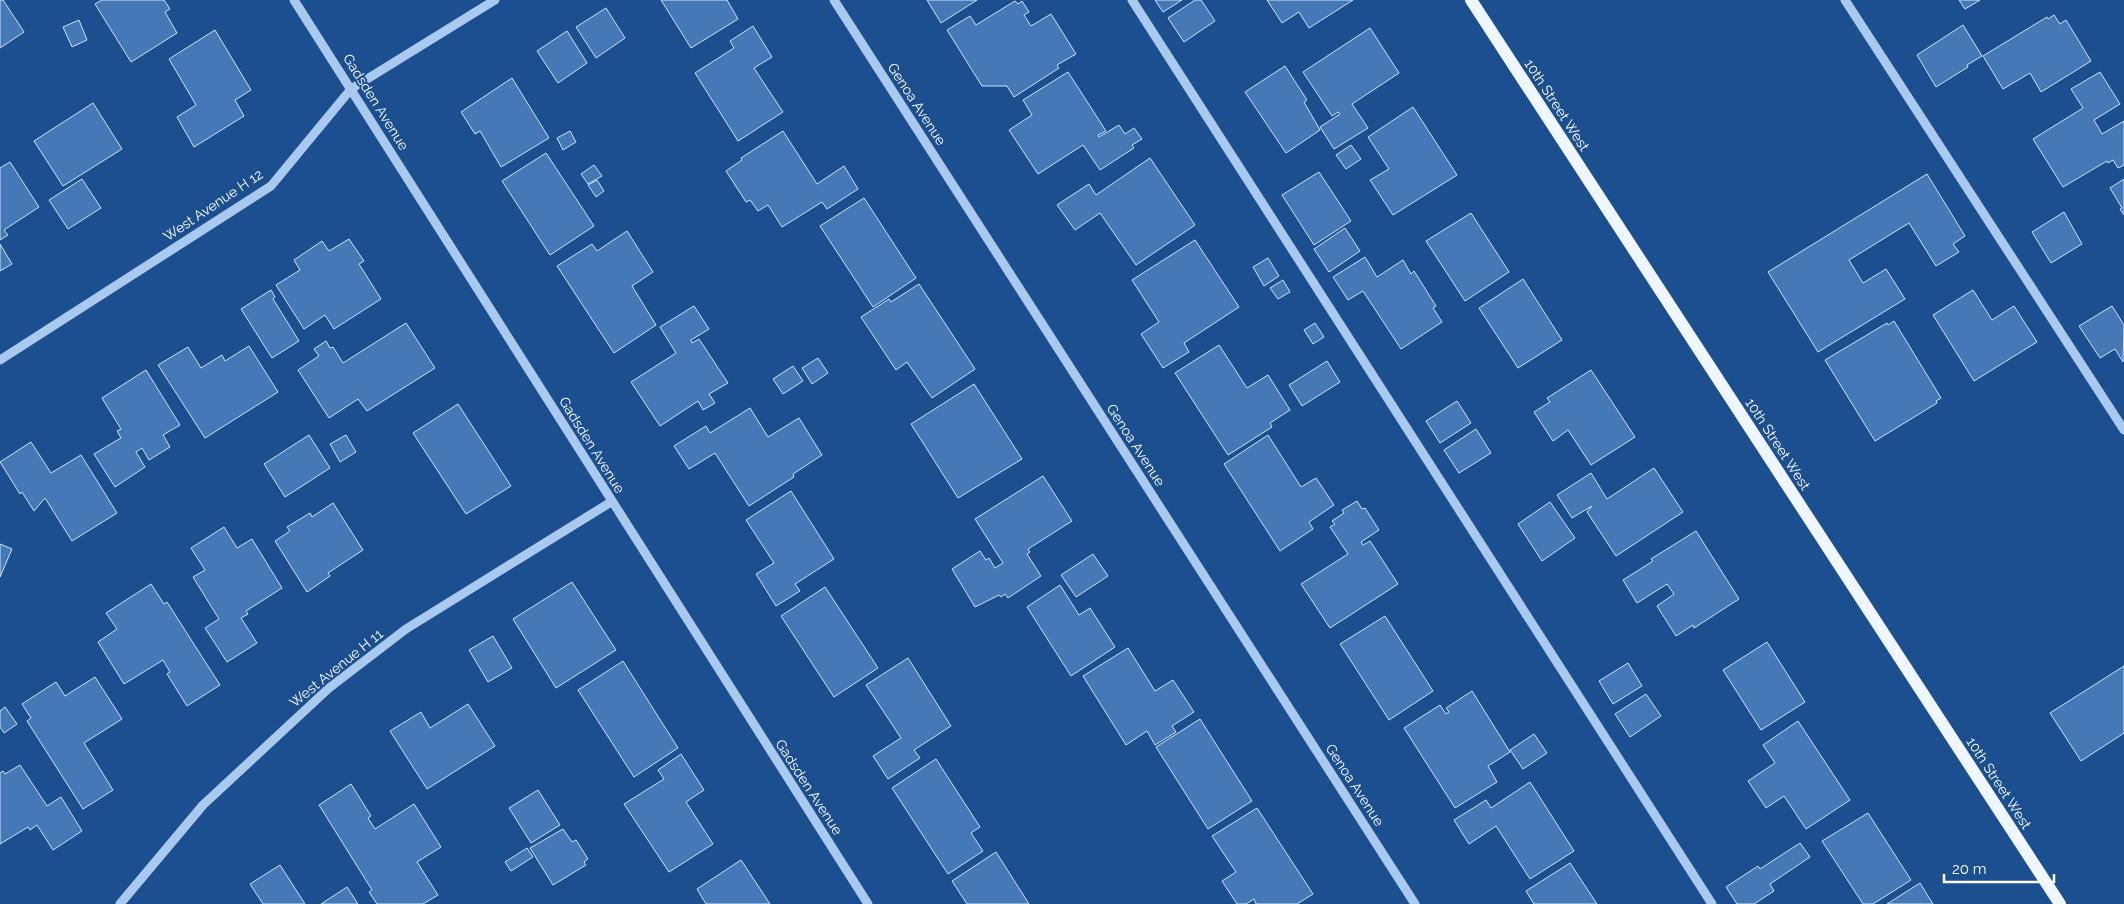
<svg xmlns="http://www.w3.org/2000/svg" width="2124" height="904" viewBox="0 0 2124 904" font-family="Raleway,sans-serif">
  <style>
    .building { fill: #4478b7; stroke: #cfe3fa }
    .lines { fill: none; stroke-linecap: round; stroke-linejoin: round }
    .minor { stroke: #a9c9ee; stroke-width: 9 }
    .major { stroke: #f0f6ff; stroke-width: 12 }
    .labels { text-anchor: middle; dominant-baseline: central; stroke-width: 4; stroke-linejoin: round; paint-order: stroke }
    .street-label { font-size: 14px; fill: #fff; stroke: #1b4f8f }
  </style>
  <rect width="100%" height="100%" fill="#1b4f8f"/>
  <path class="building" d="M0,0h3l21,32 -24,16z
    M102,0h62l6,9 -5,3 12,21 -46,29 -36,-58z
    M661,0h66l11,19 -47,29z
    M927,0h50l-36,23z
    M1155,0h27l-19,12z
    M1195,0h6l14,21 -31,21 -16,-24z
    M1267,0h86l-44,28 -10,-16 -17,11z
    M1959,0h21l-15,9z
    M1015,1l3,3 4,-3 7,11 -5,3 7,11 20,-12 25,40 -19,11 2,3 -45,29 -7,-11h-25l-35,-56 23,-14 6,9z
    M606,8l19,30 -29,20 -20,-31z
    M2054,15l6,9 6,-4 25,41 -50,31 -11,-19 -27,16 -20,-33 64,-39 1,2z
    M79,20l8,20 -15,7 -9,-20z
    M1963,25l19,31 -15,9 1,2 -32,20 -19,-32z
    M753,26l19,31 -18,11 29,44 -45,29 -43,-68 39,-25 -4,-7z
    M1370,28l29,45 -47,31 16,24 -34,21 -14,-22 20,-13 -2,-2 -6,4 -29,-44z
    M215,30l36,60 -16,10 9,16 -50,31 -17,-30 19,-12 -27,-46z
    M567,31l20,32 -29,20 -21,-32z
    M1285,66l22,34 -3,2 16,28 -34,23 -41,-61z
    M1068,72l38,59 -8,4 1,2 20,-12 6,9 9,-6 8,11 -10,6 2,3 -34,22 -17,-25 -45,29 -29,-44 23,-15 -9,-15z
    M2100,72l20,32 -26,16 8,14 22,-13v44l-6,3 -5,-8 -5,3 -1,-2 -44,26 -30,-48 50,-31 -12,-19z
    M512,78l37,60 -48,29 -21,-36 -5,3 -14,-22z
    M93,103l29,46 -59,37 -29,-45z
    M1413,107l44,68 -64,40 -23,-35 19,-11 -21,-32z
    M570,131l6,11 -13,8 -6,-12z
    M783,131l34,53 27,-18 14,23 -31,20 -5,-7 -40,25 -14,-22 -10,6 -8,-11 -4,2 -20,-31 16,-11 -1,-2z
    M1351,145l10,14 -15,10 -10,-14z
    M546,153l48,73 -44,29 -48,-74z
    M1150,158l45,67 -59,40 -36,-52 -25,17 -18,-25 32,-21 7,11z
    M10,162l29,45 -35,23 4,5 -8,5v-72z
    M594,165l8,11 -14,8 -7,-10z
    M1319,172l32,49 -37,24 -32,-50z
    M1927,174l38,62 -12,8 6,8 -23,14 -27,-43 -60,37 14,23 23,-14 19,30 -87,53 -50,-80z
    M82,179l19,29 -33,21 -19,-29z
    M2124,179v36l-4,-6 2,-1 -12,-20z
    M597,180l7,11 -8,6 -8,-12z
    M864,198l52,80 -43,29 -53,-81z
    M2064,212l18,32 -31,19 -19,-31z
    M1471,213l38,59 -44,29 -39,-60z
    M1345,228l15,23 -31,21 -15,-23z
    M627,231l26,41 -21,14 24,39 -42,28 -57,-87 35,-22 5,7z
    M349,239l15,22 -5,3 22,35 -47,30 -9,-14 -21,14 -28,-44 24,-15 -6,-10 28,-19 7,10z
    M1195,240l44,67 -55,36 5,9 -26,16 -22,-34 18,-12 -27,-42z
    M0,244l12,20 -12,7z
    M1365,257l12,20 26,-17 8,14 3,-3 22,35 -3,2 9,14 -41,27 -38,-58 -15,9 -15,-23z
    M1268,258l11,18 -15,10 -11,-19z
    M1523,279l39,61 -44,28 -39,-60z
    M1283,280l7,12 -12,7 -8,-11z
    M919,284l56,85 -43,29 -25,-36 -11,8 -35,-53 28,-18 2,3z
    M271,290l4,7 -2,2 26,42 -27,17 -31,-49z
    M1973,290l19,30 22,-14 23,36 -63,39 -41,-66z
    M694,306l15,23 -18,11 1,3 7,-4 29,44 -19,11 6,9 -12,7 -5,-9 -38,25 -29,-44 45,-29 -16,-26z
    M2112,306l12,19 -1,37 -8,-13 -15,9 -21,-32z
    M1894,321l47,77 -5,3 1,2 -62,38 -50,-81 62,-37 1,2z
    M406,323l29,45 -68,43 -9,-12 -29,19 -31,-48 21,-14 -5,-7 12,-8 4,7 3,-1 10,16z
    M1315,323l9,14 -11,7 -9,-14z
    M1219,345l28,43 21,-13 22,35 -20,13 2,4 -44,28 -53,-82z
    M249,346l29,46 -73,46 -47,-73 30,-18 13,21 21,-13 3,6z
    M818,358l10,15 -16,11 -10,-16z
    M1327,361l13,21 -38,24 -13,-21z
    M793,366l10,15 -20,13 -10,-15z
    M146,370l34,55 -17,10 7,12 -21,13 -7,-12 -6,4 9,15 -30,20 -21,-33 27,-16 -4,-7 4,-2 -19,-31z
    M1591,370l44,67 -44,28 -23,-35 -15,11 -19,-29 16,-10 -3,-4z
    M974,384l48,75 -64,39 -47,-74z
    M1457,401l14,22 -31,20 -14,-22z
    M458,404l53,82 -45,28 -53,-81z
    M750,408l18,29 31,-19 23,37 -29,19 1,3 -45,29 -34,-53 -26,16 -15,-23 32,-20 4,7z
    M1476,429l15,24 -32,20 -15,-23z
    M309,435l21,33 -45,29 -21,-33z
    M346,435l10,17 -16,10 -10,-18z
    M1268,435l33,52 15,-9 18,27 -25,17 4,7 -33,22 -56,-87z
    M31,442l20,31 30,-18 36,58 -45,28 -27,-43 -11,13 -12,-19 -2,2 -20,-32z
    M1654,468l29,44 -67,44 -29,-44 5,-6 -20,12 -15,-23 34,-22 16,26z
    M1043,476l29,45 -44,28 2,3 -3,2 14,22 -33,22 -3,-4 -4,3 -2,-2 -24,12 -23,-38 28,-18 6,9 3,-2 6,10 8,-5 -28,-44z
    M791,491l43,68 -39,25 5,7 -24,15 -20,-32 18,-11 -28,-43z
    M1357,501l5,8 3,-1 14,22 -18,12 2,3 7,-4 28,43 -68,44 -29,-44 47,-30 -18,-27 5,-3 -3,-3 12,-8 -2,-3z
    M1550,502l25,36 -33,23 -24,-37z
    M333,503l30,47 -35,23 2,3 -23,16 -32,-51 15,-10 -3,-4 23,-14 2,4z
    M224,527l13,21 15,-9 30,49 -36,23 2,3 -7,4 16,25 -30,19 -22,-34 14,-9 -26,-42 12,-7 -14,-22z
    M1696,531l43,68 -45,29 -1,-3 -17,11 -19,-30 17,-12 -7,-10 -30,19 -14,-23 30,-19 -2,-2z
    M0,544l12,5 -12,28z
    M1093,554l15,22 -32,21 -15,-22z
    M572,582l44,68 -60,38 -43,-69z
    M151,584l13,20 3,-2 53,83 -33,21 -20,-32 3,-2 -7,-12 -39,24 -26,-42 19,-13 -11,-16z
    M1060,585l19,30 11,-7 25,39 -44,29 -44,-69z
    M825,587l53,81 -44,29 -53,-81z
    M1385,616l48,75 -44,29 -49,-76z
    M493,636l19,32 -24,14 -19,-32z
    M1767,642l38,60 -44,28 -38,-60z
    M1128,648l27,43 18,-11 21,32 -22,14 4,6 -21,13 -8,-14 -21,14 -43,-69z
    M908,658l43,68 -37,24 6,8 -32,21 -15,-23 28,-18 -35,-53z
    M623,661l55,87 -44,29 -56,-87z
    M1628,663l14,23 -29,18 -14,-23z
    M2124,666v67l-43,28 -31,-48z
    M95,677l27,42 -38,24 29,47 -30,19 -56,-88 4,-3 -9,-14 34,-22 9,14z
    M1472,691l38,61 -22,14 9,16 -42,26 -51,-80 36,-23 6,9 3,-2 -3,-4z
    M1646,694l15,22 -31,21 -15,-23z
    M468,704l27,42 -68,43 -37,-58 31,-19 9,16z
    M5,707l12,17 -13,9 -4,-6v-16z
    M1200,719l52,82 -44,28 -52,-82z
    M1798,721l52,79 -44,29 -22,-33 -18,12 -18,-27 27,-18 -12,-18z
    M1534,734l13,19 -24,16 -13,-19z
    M681,754l23,36 -18,12 27,42 -44,28 -45,-68 40,-25 -6,-9z
    M936,759l44,68 -9,6 12,18 -35,23 -56,-86z
    M20,765l27,41 14,-9 21,34 -29,19 -16,-25 -7,5 -2,-3 -28,17v-71l3,-2 2,3z
    M1530,782l44,69 -44,28 -34,-53 -27,18 -15,-24 32,-20 5,8z
    M351,784l20,32 -3,2 7,11 39,-25 27,43 -24,15 21,33 -15,9h-46l-8,-12 3,-2 -53,-85z
    M538,790l22,35 -29,18 -22,-35z
    M1257,808l56,86 -16,10h-41l-2,-5 -8,5h-9l-15,-23 14,-9 -24,-36z
    M1868,813l43,67 -38,24h-10l-41,-63z
    M563,829l9,13 4,-2 12,19 -4,3 2,3 -33,20 -23,-37z
    M1800,843l10,14 -40,27 4,7 -20,13h-17l-11,-17 32,-21 2,3z
    M527,848l6,9 -22,14 -6,-9z
    M996,852l33,52h-62l-15,-23z
    M741,860l29,44h-64l-9,-15z
    M1570,863l27,41h-63l-8,-13z
    M280,865l25,39h-42l-13,-20z
    M1920,883l13,21h-46z
    M347,887l11,17h-37z"/>
  <g class="lines">
    <path class="minor" d="M294,0l574,904
      M834,0l581,904
      M1132,0l580,904
      M1845,0l279,430
      M0,360l271,-174 80,-97 144,-89
      M120,904l83,-99 126,-117 77,-59 205,-127"/>
    <path class="major" d="M1471,0l589,904"/>
  </g>
  <g class="labels">
    <g class="street-label">
      <text transform="translate(376 102) rotate(58)">Gadsden Avenue</text>
      <text transform="translate(917 104) rotate(57)">Genoa Avenue</text>
      <text transform="translate(1557 105) rotate(57)">10th Street West</text>
      <text transform="translate(213 205) rotate(-34)">West Avenue H 12</text>
      <text transform="translate(1778 444) rotate(57)">10th Street West</text>
      <text transform="translate(592 445) rotate(58)">Gadsden Avenue</text>
      <text transform="translate(1136 445) rotate(57)">Genoa Avenue</text>
      <text transform="translate(336 668) rotate(-39)">West Avenue H 11</text>
      <text transform="translate(1999 783) rotate(57)">10th Street West</text>
      <text transform="translate(1355 785) rotate(57)">Genoa Avenue</text>
      <text transform="translate(809 787) rotate(57)">Gadsden Avenue</text>
    </g>
  </g>
  <path d="M1944 874v8h110v-8" fill="none" stroke="#ffffff" stroke-width="2.5"/>
  <text x="1952" y="874" font-size="15" fill="#ffffff" stroke="#1b4f8f" stroke-width="4" paint-order="stroke">20 m</text>
</svg>
